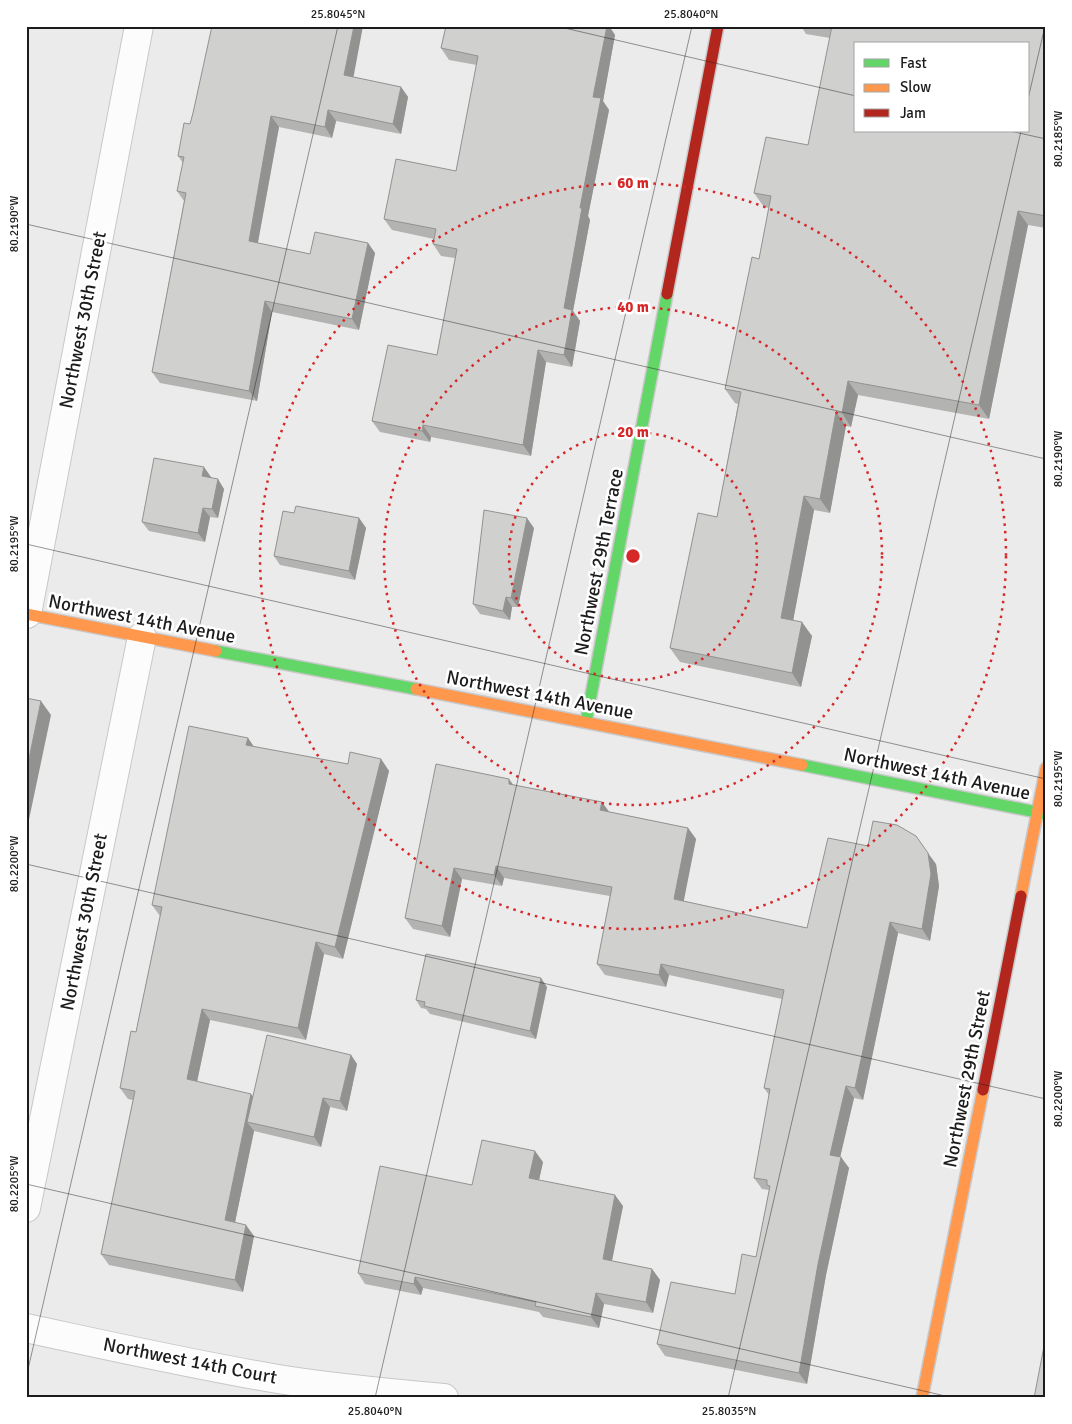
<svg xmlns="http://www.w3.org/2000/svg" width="1072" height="1424" viewBox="0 0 1072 1424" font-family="Signika,sans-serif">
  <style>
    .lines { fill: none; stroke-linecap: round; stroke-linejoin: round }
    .street-casing { stroke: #c9c8c9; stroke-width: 30 }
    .fast-casing { stroke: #c9c8c9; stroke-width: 14 }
    .slow-casing { stroke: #c9c8c9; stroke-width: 14 }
    .jam-casing { stroke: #c9c8c9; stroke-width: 14 }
    .street { stroke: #fcfcfc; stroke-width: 28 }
    .fast { stroke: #63d668; stroke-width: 11 }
    .slow { stroke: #ff974d; stroke-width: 11 }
    .jam { stroke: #b3261e; stroke-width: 11 }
    .wall { fill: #b3b3b2 }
    .shaded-wall { fill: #929291 }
    .building { fill: #d0d0cf; stroke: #929291; fill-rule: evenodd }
    .ticks { fill: none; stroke: #1d1c1d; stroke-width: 1; stroke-opacity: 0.45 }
    .ring { fill: none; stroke: #d62828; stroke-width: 2.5; stroke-dasharray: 2.5 5 }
    .labels { text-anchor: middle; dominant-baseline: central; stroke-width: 5; stroke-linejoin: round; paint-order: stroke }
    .street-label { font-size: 19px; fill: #1d1c1d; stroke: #fff }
    .centre { fill: #d62828; stroke: #fff; stroke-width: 2.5 }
    .ring-label { font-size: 15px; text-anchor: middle; font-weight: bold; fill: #d62828; stroke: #fff; stroke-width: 5; stroke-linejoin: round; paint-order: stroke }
    .neatline { fill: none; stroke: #1d1c1d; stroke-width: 2 }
    .ticks-label { font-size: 12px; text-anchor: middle; fill: #1d1c1d }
  </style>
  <rect width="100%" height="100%" fill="#ecebec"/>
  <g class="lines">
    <defs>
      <path id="street" d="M27,614l112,-588
        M26,1208l116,-571
        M26,1328c84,18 168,37 252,51 55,9 111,14 166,19"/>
      <path id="fast" d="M216,651l200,38
        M586,722l81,-428
        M802,765l244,49"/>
      <path id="slow" d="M26,614l190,37
        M416,689l386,76
        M1021,896l25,-128
        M922,1398l61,-308"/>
      <path id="jam" d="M667,294l51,-268
        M983,1090l38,-194"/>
    </defs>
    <use href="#street" class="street-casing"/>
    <use href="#fast" class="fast-casing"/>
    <use href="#slow" class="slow-casing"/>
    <use href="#jam" class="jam-casing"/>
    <use href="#street" class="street"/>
    <use href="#fast" class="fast"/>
    <use href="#slow" class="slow"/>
    <use href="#jam" class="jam"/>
  </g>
  <path class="wall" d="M446,26h163l6,9 -12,66 6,9 -21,106 2,4 -17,91 7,10 -8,46 -26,-5 -15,94 -100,-19 -1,5 -50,-10 -8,-11 65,-66 18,-97 -14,-2 -8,-12 1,-5 -42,-9 -8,-11 72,-48 21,-106 -28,-5 -8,-12z
    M801,26h245v202l-18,-3 -39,194 -131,-24 -7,32 -5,-1 -16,87 -16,-3 -21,110 19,16 -11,51 -121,-25 -10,-14 47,-131 21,-113 -3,-1 -10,-14 34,-130 10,-51 -5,-1 -10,-14 54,-48 22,-107 -24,-4z
    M216,27l137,50 48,10 7,10 -7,37 -65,-13 -4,17 -53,-11 -21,116 52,11 58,-11 7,10 -16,77 -87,-18 -15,89 -97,-18 -8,-11 32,-171 -7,-10 6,-28 -5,-7 12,-32z
    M211,477l13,12 -6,29 -8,-1 -5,25 -56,-11 -7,-9z
    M294,513l65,5 7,10 -11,52 -75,-15 -6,-9z
    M534,528l-16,79h-6l-2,13 -30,-6 -7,-10z
    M248,738l6,9 94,17 33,-5 8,12 -46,188 -19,-5 -18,86 -96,-20 -13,62 56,15 98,-42 6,9 -10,47 -17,-4 -9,40 -67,-16 -19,91 19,14 -11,56 -134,-27 -8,-11 32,-154 -5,-1 -8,-11 16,-56 24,-116 -8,-11z
    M514,785l96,27 78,16 8,11 -13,62 124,27 129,-64 3,22 -9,55 -32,-8 -35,167 -9,-2 -14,59 9,11 -23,107 -19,109 -142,-28 -8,-12 78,-50 21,-37 13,-67 -7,-1 -8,-11 15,-83 -5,-7 18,-89 -113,-24 -3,12 -61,-12 -8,-11 13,-68 -106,-18 -2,8 -40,-7 -12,58 -37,-8 -8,-11z
    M547,987l-11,52 -106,-25 -4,-5 -5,-1 -5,-8z
    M543,1162l-4,18 84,26 -11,55 40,8 8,11 -7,33 -49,-9 -5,24 -56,-11 -4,-5 -116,-24 -2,7 -56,-11 -7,-11 114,-88z"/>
  <path class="shaded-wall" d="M354,26h9l-11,59 -8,-10z
    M607,26h2l6,9 -12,66 6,9 -21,106 2,4 -17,91 7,10 -8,46 -8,-12v-47l29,-211z
    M401,87l7,10 -7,37 -8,-10z
    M328,110l8,11 -4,17 -7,-11z
    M271,116l8,11 -23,125 -7,-11z
    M1018,211l10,14 -39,194 -10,-14z
    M368,243l7,10 -16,77 -7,-11z
    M265,301l7,11 -15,89 -8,-10z
    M538,350l8,12 -15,94 -8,-11z
    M848,381l10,14 -7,32 -9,-14z
    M836,412l10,14 -16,87 -10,-14z
    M423,425l8,12 -1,5 -8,-11z
    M204,467l7,10 -2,9 -7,-10z
    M218,479l6,10 -6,29 -6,-9z
    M804,496l10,14 -23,122 -10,-14z
    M203,508l7,9 -5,25 -7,-9z
    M359,518l7,10 -11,52 -6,-9z
    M527,518l7,10 -16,79 -7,-9z
    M506,597l6,10 -2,13 -7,-9z
    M802,622l10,14 -11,51 -9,-14z
    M41,701l10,14 -24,114 -1,-2v-54z
    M248,738l8,12 -10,-5z
    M381,759l8,12 -46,188 -8,-12z
    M509,779l8,11 -8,-6z
    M602,802l8,11 -10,-3z
    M688,828l8,11 -14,71 -8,-11z
    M928,853l8,11 3,22 -9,55 -8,-12z
    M496,866l8,12 -2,8 -8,-11z
    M454,868l8,11 -12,58 -8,-11z
    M890,922l8,11 -35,167 -8,-12z
    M316,942l8,12 -18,86 -8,-12z
    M661,964l8,11 -3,12 -7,-12z
    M541,978l6,9 -11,52 -6,-8z
    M202,1009l8,11 -15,71 -8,-12z
    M351,1055l6,9 -10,47 -7,-10z
    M846,1086l8,12 -16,68 -8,-11z
    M251,1094l9,12 -13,16 7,9 -21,101 -8,-12z
    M323,1098l7,9 -9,40 -7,-10z
    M535,1151l8,11 -6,27 -8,-11z
    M841,1157l8,11 -23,107 -19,109 -8,-11 19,-109z
    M615,1195l8,11 -13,64 -7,-11z
    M246,1225l8,11 -11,56 -8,-12z
    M652,1269l8,11 -7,33 -7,-11z
    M415,1277l8,11 -2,7 -7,-11z
    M596,1293l8,11 -5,24 -8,-11z"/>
  <path class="building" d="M212,26l4,1v-1h138l-10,49 57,12 -8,37 -65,-14 -3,17 -54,-11 -22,125 61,13 5,-22 53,11 -16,76 -87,-18 -16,90 -97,-19 34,-179 -9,-2 7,-34 -6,-1 6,-33 6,1 3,-11z
    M446,26h161l-14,71 8,1 -21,110h2l-18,100 8,2 -8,45 -26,-5 -15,95 -100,-20 -1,6 -50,-10 16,-76 49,10 20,-106 -24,-5 3,-15 -52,-10 12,-60 60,12 22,-115 -37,-8z
    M832,26h214v190l-28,-5 -39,194 -131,-24 -6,32 -6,-1 -16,87 -16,-3 -23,122 21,4 -10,51 -122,-25 28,-135 19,4 24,-125 -16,-3 27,-132 7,2 12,-63 -17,-3 12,-56 42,8zM856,44h172v87h-172z
    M154,458l50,9 -2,9 16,3 -6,30 -9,-1 -5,25 -56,-11z
    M296,506l63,12 -10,53 -75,-15 9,-45 11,2z
    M484,510l43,8 -16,80 -5,-1 -3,14 -30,-7z
    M26,698l15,3 -15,72z
    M189,726l59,12 -2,7 102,19 2,-12 31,7 -46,188 -19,-5 -18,86 -96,-19 -15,70 64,15 -26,126 21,5 -11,55 -134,-26 34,-163 -15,-3 11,-57 5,1 26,-125 -10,-2z
    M436,764l73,15v5l93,18 -2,8 88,18 -14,71 133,29 21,-90 40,8 5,-25 24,4 19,11 12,17 3,21 -9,55 -32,-7 -35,166 -9,-2 -16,69 11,2 -23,107 -19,109 -142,-29 14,-62 64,12 7,-40 14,3 14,-71 -3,-1v-5l-13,-2 16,-89 -6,-1 20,-98 -123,-26 -2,11 -62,-11 15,-77 -116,-21 -2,9 -40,-7 -12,58 -37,-8z
    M426,954l115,24 -11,53 -106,-25 1,-4 -9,-2z
    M267,1035l84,20 -11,46 -17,-3 -9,39 -67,-15z
    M482,1140l53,11 -6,27 86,17 -12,64 49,10 -6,33 -50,-9 -5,24 -56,-11 1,-4 -121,-25 -1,7 -56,-11 22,-107 92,19z
    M1046,1336v62h-12z"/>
  <path class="ticks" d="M556,26l300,70M1028,99l17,-73M1010,131l36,8M26,224l1020,235M26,544l1020,235M26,864l1020,235M26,1184l928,214M26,1378l312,-1352M375,1398l317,-1372M728,1398l293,-1267"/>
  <g class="ring">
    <circle cx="633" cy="556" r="124"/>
    <circle cx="633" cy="556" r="249"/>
    <circle cx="633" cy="556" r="373"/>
  </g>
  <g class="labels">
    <g class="street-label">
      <text transform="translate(83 320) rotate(-79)">Northwest 30th Street</text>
      <text transform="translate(599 562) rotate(-79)">Northwest 29th Terrace</text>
      <text transform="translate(142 619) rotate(11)">Northwest 14th Avenue</text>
      <text transform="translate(540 695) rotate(11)">Northwest 14th Avenue</text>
      <text transform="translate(937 774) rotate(12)">Northwest 14th Avenue</text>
      <text transform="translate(84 922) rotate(-79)">Northwest 30th Street</text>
      <text transform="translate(967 1079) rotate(-79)">Northwest 29th Street</text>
      <text transform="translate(190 1361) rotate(11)">Northwest 14th Court</text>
    </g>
  </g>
  <circle cx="633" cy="556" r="8" class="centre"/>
  <g class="ring-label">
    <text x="633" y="188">60 m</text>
    <text x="633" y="312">40 m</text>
    <text x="633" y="437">20 m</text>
  </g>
  <rect width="1072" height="1424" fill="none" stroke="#ffffff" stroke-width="55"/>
  <rect x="854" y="42" width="175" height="90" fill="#ffffff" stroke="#a5a4a5"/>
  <rect x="864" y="59" width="25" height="8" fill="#63d668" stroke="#a5a4a5"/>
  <text x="900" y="68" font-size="15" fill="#1d1c1d">Fast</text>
  <rect x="864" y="84" width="25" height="8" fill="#ff974d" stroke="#a5a4a5"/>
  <text x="900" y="92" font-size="15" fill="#1d1c1d">Slow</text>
  <rect x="864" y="109" width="25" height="8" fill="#b3261e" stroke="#a5a4a5"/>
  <text x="900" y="118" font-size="15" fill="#1d1c1d">Jam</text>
  <rect x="28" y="28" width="1016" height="1368" class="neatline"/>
  <g class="ticks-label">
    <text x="338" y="18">25.8045°N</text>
    <text x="691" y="18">25.8040°N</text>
    <text transform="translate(1058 139) rotate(-90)" y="4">80.2185°W</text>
    <text transform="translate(14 224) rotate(-90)" y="4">80.2190°W</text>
    <text transform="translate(1058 459) rotate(-90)" y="4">80.2190°W</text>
    <text transform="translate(14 544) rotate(-90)" y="4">80.2195°W</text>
    <text transform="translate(1058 779) rotate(-90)" y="4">80.2195°W</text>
    <text transform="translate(14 864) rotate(-90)" y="4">80.2200°W</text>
    <text transform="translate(1058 1099) rotate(-90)" y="4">80.2200°W</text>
    <text transform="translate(14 1184) rotate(-90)" y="4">80.2205°W</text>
    <text x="375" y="1415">25.8040°N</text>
    <text x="729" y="1415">25.8035°N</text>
  </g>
</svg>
